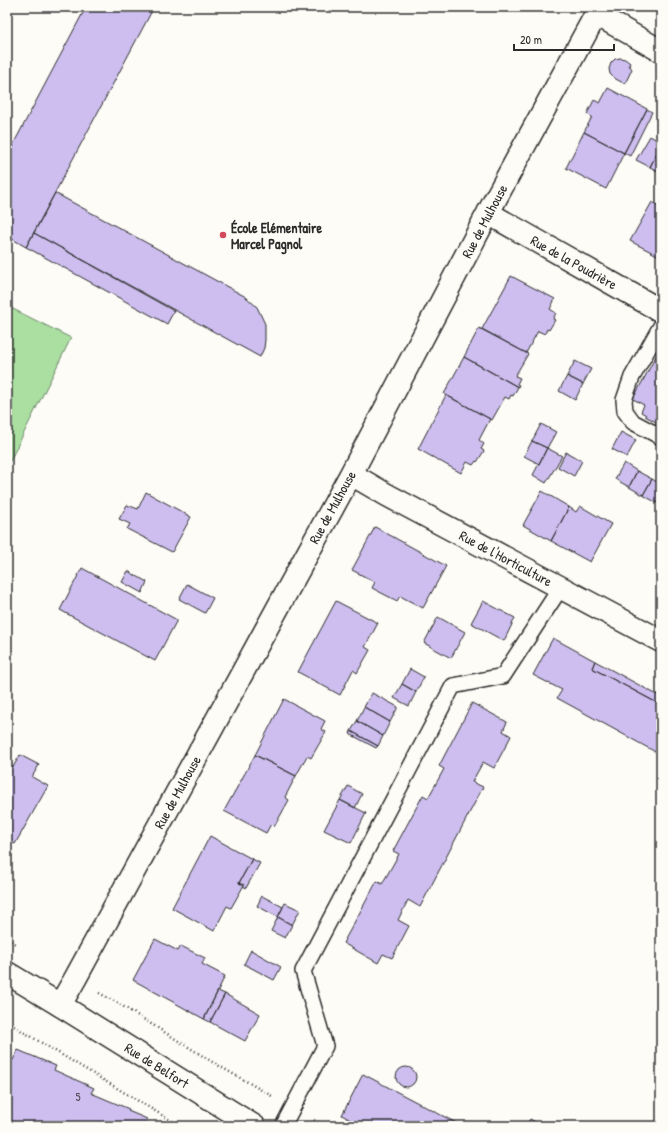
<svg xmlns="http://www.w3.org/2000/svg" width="668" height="1133" viewBox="0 0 668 1133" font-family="'Patrick Hand',sans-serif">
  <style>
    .green { fill: #abdfa2; stroke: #6b8566 }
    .building { fill: #cdbeef; stroke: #2b2b2b }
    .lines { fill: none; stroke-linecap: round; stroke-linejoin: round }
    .service-casing { stroke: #2b2b2b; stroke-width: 18 }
    .minor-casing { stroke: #2b2b2b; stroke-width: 25 }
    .secondary-casing { stroke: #2b2b2b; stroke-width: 25 }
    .path { stroke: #2b2b2b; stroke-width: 2.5; stroke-dasharray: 1 3; stroke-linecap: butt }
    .service { stroke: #fdfcf7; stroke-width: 15 }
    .minor { stroke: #fdfcf7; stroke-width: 22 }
    .secondary { stroke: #fdfcf7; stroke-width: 22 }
    .poi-dot { fill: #d1495b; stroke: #fdfcf7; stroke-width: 1.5 }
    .labels { text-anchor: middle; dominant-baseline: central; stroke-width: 4; stroke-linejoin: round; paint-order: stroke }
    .number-label { font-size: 12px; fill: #54505c }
    .street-label { font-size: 14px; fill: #2b2b2b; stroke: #fdfcf7 }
    .poi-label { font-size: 14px; font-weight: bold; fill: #2b2b2b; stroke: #fdfcf7; text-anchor: start }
  </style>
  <rect width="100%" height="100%" fill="#fdfcf7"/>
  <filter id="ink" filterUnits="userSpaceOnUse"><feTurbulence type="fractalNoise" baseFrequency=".025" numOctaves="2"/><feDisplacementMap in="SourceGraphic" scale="8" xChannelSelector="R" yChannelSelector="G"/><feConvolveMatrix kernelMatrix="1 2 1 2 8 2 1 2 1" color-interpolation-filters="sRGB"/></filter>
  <g filter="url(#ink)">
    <path class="green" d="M7,306l64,32 -64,129z"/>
    <path class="building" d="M86,7h68l-128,240 -19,-11v-80z
      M620,58l5,1 5,4 -1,2 3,4 -7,15 -11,-6 -4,-4 -1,-5 2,-6 4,-4z
      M608,88l39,21 -23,44 -40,-21 8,-15 -5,-3 7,-14 6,3z
      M647,109l5,3 -22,44 -6,-3z
      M584,132l40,21 -18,36 -40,-21z
      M650,136l11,6v3l-11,22 -14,-7z
      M661,145v28l-11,-6z
      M55,193l191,104 11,10 8,17v16l-1,8 -4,9 -226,-124z
      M652,202l9,5v50l-31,-16z
      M34,233l140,78 -7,13 -141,-77z
      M511,276l44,23 -5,10 6,4 -3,6 2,1 -6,10 -2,-1 -2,5 -7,-3 -12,22 -44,-24z
      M479,328l49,26 -13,22 5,2 -3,6 2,1 -1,2 -54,-30z
      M656,356l5,2v65l-4,-3 -1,2 -11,-6 1,-1 -5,-3 3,-7 -11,-6z
      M464,357l54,30 -5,9 -2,-1 -2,4 -4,-2 -13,23 -48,-26z
      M575,361l16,8 -8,15 -16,-8z
      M567,376l16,8 -8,16 -16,-9z
      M446,395l44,24 -11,21 5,4 -3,5 3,2 -7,11 -1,-1 -3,4 -6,-3 -6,11 -43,-24z
      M541,424l15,8 -9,16 -15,-7z
      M621,432l15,8 -9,17 -15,-8z
      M532,441l15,7 -8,16 -15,-8z
      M547,448l15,8 -16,27 -13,-8z
      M566,452l16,9 -8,15 -16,-9z
      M624,463l13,8 -8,16 -14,-8z
      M637,471l15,8 -9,16 -14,-8z
      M652,479l9,5v12l-4,7 -14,-8z
      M542,491l27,16 -18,34 -28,-16z
      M146,492l45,25 -19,35 -45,-23 3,-5 -11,-5 8,-14 11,4z
      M580,506l31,18 -21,38 -39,-21 18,-34 7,5z
      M375,527l71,39 -23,42 -23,-12 -3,5 -25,-13 3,-6 -23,-12z
      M82,568l95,52 -22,41 -95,-51z
      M128,571l19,11 -5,11 -20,-11z
      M187,584l26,14 -8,15 -26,-14z
      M336,601l42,22 -13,24 5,3 -13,23 -4,-3 -13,25 -42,-23z
      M483,601l32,17 -11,23 -33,-18z
      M438,617l27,15 -14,26 -27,-15z
      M553,638l42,23 -3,7 69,37v50l-104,-57 5,-8 -29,-15z
      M595,661l66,36v8l-69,-37z
      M410,669l14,8 -8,15 -14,-8z
      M402,684l14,8 -7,14 -15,-8z
      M372,693l26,14 -8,15 -26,-15z
      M284,699l41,22 -4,8 5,3 -15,26 -4,-2 -11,20 -41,-21z
      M472,703l35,19 -4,9 8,5 -17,32 -11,-6 -11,20 11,5 -63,120 -12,-7 -10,20 11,6 -17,32 -9,-4 -5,9 -35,-20 34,-62 5,3 17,-30 -6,-3 30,-56 5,3 16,-29 -5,-3z
      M364,707l26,15 -7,14 -26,-15z
      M357,721l26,15 -5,10 -27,-15z
      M351,731l27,15 -2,2 -26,-14z
      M20,755l19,10 -7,12 16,9 -33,58 -8,-4v-76l6,3z
      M255,755l41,21 -11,21 4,3 -15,27 -3,-3 -5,9 -42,-22z
      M348,786l14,8 -7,14 -15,-8z
      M340,800l26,13 -15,30 -27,-13z
      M210,836l42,23 -13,24 5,2 -13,23 -4,-2 -13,25 -42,-23z
      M252,859l8,4 -14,25 -3,-2 1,-1 -5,-2z
      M262,896l21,11 -5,10 -21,-11z
      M285,903l15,7 -8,15 -14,-8z
      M278,917l14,8 -7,13 -14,-7z
      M155,939l23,12 3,-5 24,12 -3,6 23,12 -21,43 -71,-39z
      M251,950l30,17 -7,13 -30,-16z
      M218,991l7,3 -15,28 -6,-3z
      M225,994l35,20 -15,27 -35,-19z
      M18,1050l38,16 -2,4 40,18 -3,5 38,16 -1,2 19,8 -1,4 6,3h-145v-69l6,3z
      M396 1077a10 10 0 1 1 20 0a10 10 0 1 1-20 0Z
      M363,1074l99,52h-102l-18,-11z
      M530,1119l13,7h-17z"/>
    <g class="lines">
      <defs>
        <path id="service" d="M661,326l-29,51 -8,23 1,11 8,11 28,15
          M283,1126l42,-80 -22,-75 150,-285 50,-10 58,-89"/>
        <path id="minor" d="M596,14l65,37
          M488,213l173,98
          M351,474l36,21 274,146
          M60,1005l15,-26 276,-505 146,-278 103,-189"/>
        <path id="secondary" d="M7,973l53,32 194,121"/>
      </defs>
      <use href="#service" class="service-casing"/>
      <use href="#minor" class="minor-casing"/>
      <use href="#secondary" class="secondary-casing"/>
      <path class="path" d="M7,939l10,6
        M99,993l17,9 98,61 58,33
        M7,1022l173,104
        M314,1120l9,6"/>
      <use href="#service" class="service"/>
      <use href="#minor" class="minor"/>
      <use href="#secondary" class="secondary"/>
    </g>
  </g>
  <circle class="poi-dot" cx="223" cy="235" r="4"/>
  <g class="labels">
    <g class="number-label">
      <text x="78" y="1096">5</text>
    </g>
    <g class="street-label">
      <text transform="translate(484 221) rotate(-62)">Rue de Mulhouse</text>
      <text transform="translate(574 262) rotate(29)">Rue de la Poudrière</text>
      <text transform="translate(332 507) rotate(-61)">Rue de Mulhouse</text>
      <text transform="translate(506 558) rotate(28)">Rue de l'Horticulture</text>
      <text transform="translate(177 792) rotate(-61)">Rue de Mulhouse</text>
      <text transform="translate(157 1065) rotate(32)">Rue de Belfort</text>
    </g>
    <g class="poi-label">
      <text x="231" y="227">École Elémentaire<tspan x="231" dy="16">Marcel Pagnol</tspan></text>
    </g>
  </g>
  <rect width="668" height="1133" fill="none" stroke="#fdfcf7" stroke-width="24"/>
  <rect x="12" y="12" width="644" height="1109" fill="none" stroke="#2b2b2b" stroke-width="1.5" filter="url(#ink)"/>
  <path d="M514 44v6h100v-6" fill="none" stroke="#2b2b2b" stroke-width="2"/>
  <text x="520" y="44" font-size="12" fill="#2b2b2b" stroke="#fdfcf7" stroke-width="3" paint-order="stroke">20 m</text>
</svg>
